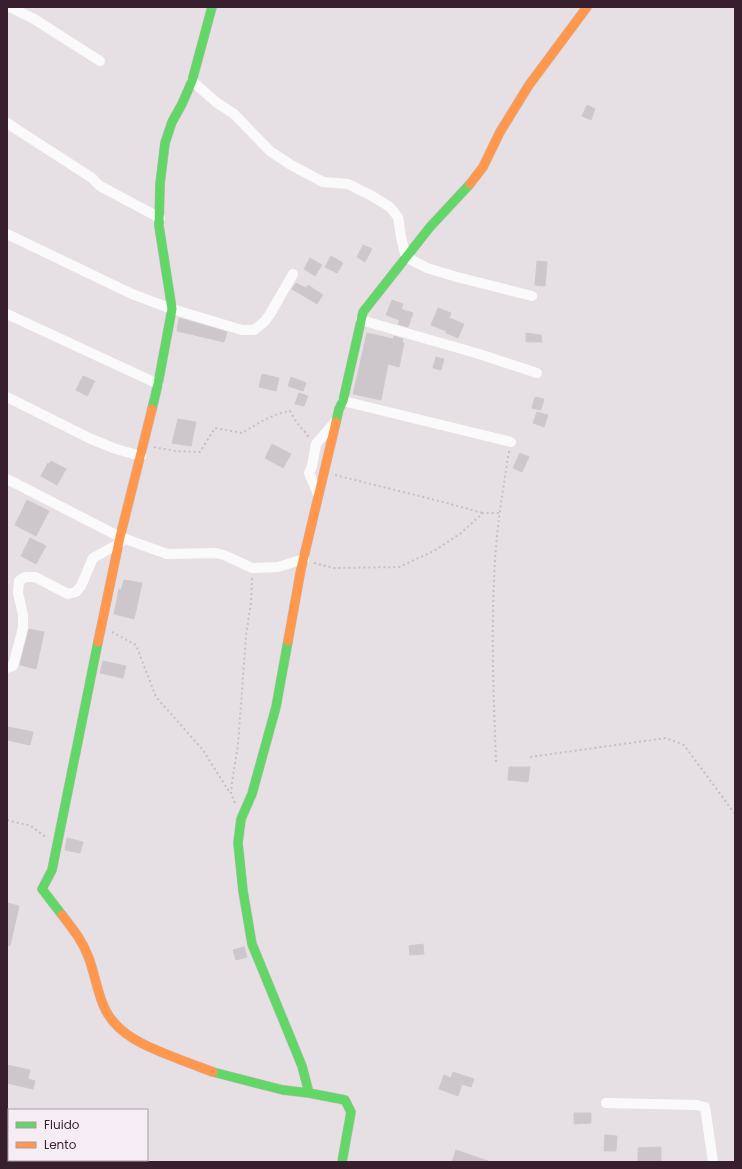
<svg xmlns="http://www.w3.org/2000/svg" width="742" height="1169" viewBox="0 0 742 1169" font-family="Poppins,sans-serif">
  <style>
    .building { fill: #cdc7cb; stroke: #cfc9ce }
    .lines { fill: none; stroke-linecap: round; stroke-linejoin: round }
    .fast-casing { stroke: #c6bcc3; stroke-width: 10 }
    .slow-casing { stroke: #c6bcc3; stroke-width: 10 }
    .path { stroke: #c8bec3; stroke-width: 2; stroke-dasharray: 2 3; stroke-linecap: butt }
    .street { stroke: #fbfafb; stroke-width: 10 }
    .fast { stroke: #63d668; stroke-width: 9 }
    .slow { stroke: #ff974d; stroke-width: 9 }
  </style>
  <rect width="100%" height="100%" fill="#e6e0e5"/>
  <path class="building" d="M587,105l8,4 -4,11 -9,-4z
    M363,245l9,4 -7,13 -8,-5z
    M331,256l12,7 -6,10 -12,-6z
    M310,258l12,7 -7,11 -11,-7z
    M537,261l10,1 -2,24 -10,-1z
    M296,283l10,5 2,-3 15,10 -6,9 -25,-15z
    M392,300l11,4 -2,5 12,4 -5,14 -10,-3 2,-4 -14,-5z
    M438,308l13,5 -2,5 15,6 -6,14 -12,-5v-2l-15,-6z
    M179,318l48,14 -3,10 -47,-11z
    M367,333l26,6 1,-3 9,3 -1,3 2,1 -5,24 -11,-3 -7,36 -28,-6z
    M526,333l15,2 1,7h-16z
    M436,357l8,2 -3,11 -8,-2z
    M262,374l17,4 -3,13 -17,-4z
    M83,376l12,5 -8,15 -11,-6z
    M291,377l15,6 -3,8 -15,-5z
    M299,393l9,3 -4,10 -9,-2z
    M535,397l9,2 -3,11 -9,-2z
    M537,412l11,3 -4,12 -11,-4z
    M178,419l18,3 -5,24 -19,-3z
    M272,444l19,10 -8,14 -18,-10z
    M520,453l9,4 -7,15 -9,-4z
    M51,461l15,8 -9,16 -16,-9 7,-13 1,1z
    M27,500l22,11 -13,25 -21,-11z
    M30,538l16,8 -10,18 -15,-8z
    M124,580l18,3 -8,36 -20,-5 5,-25 2,1z
    M29,629l15,3 -8,37 -16,-4z
    M103,661l23,5 -3,12 -23,-5z
    M8,727l25,5 -3,13 -23,-5z
    M509,767h21l-2,15 -20,-2z
    M67,838l16,4 -3,11 -15,-3z
    M7,903l12,3 -9,40 -3,-1z
    M423,944l1,10 -14,1 -1,-9z
    M244,947l3,10 -11,3 -3,-10z
    M7,1065l23,5 -2,9 7,2 -2,8 -26,-6z
    M453,1072l21,7 -3,8 -9,-3 -4,12 -19,-7 5,-14 7,3z
    M574,1113h17v10l-17,1z
    M605,1135l12,1 -1,15h-12z
    M661,1147v15h-23v-14z
    M456,1150l32,11v1h-36z"/>
  <g class="lines">
    <defs>
      <path id="fast" d="M152,409l6,-25 14,-75 -13,-83 1,-42 5,-41 7,-21 10,-18 10,-23 20,-74
        M336,422l3,-13 4,-8 20,-89 67,-85 40,-43
        M288,641l-12,66 -24,87 -11,25 -3,24 5,48 9,53 50,122 7,27
        M62,915l-20,-26 10,-19 46,-228
        M213,1072l70,18 26,3 36,7 6,12 -9,50"/>
      <path id="slow" d="M470,184l13,-17 17,-35 29,-47 58,-78
        M288,641l13,-72 35,-147
        M98,642l22,-105 32,-128
        M62,915c10,13 20,25 26,41 7,17 9,38 18,55 15,28 48,38 75,49 11,4 21,8 32,12"/>
    </defs>
    <use href="#fast" class="fast-casing"/>
    <use href="#slow" class="slow-casing"/>
    <path class="path" d="M154,447l20,4 26,1 15,-24 27,5c15,-9 30,-19 48,-22l7,12 9,10 3,5
      M335,475l108,27 40,11
      M314,563l20,5 65,-1 35,-16 27,-18 22,-20h16
      M112,632l24,13 20,52 47,53 27,43
      M530,757l136,-19 18,7 51,69
      M496,762c-2,-60 -5,-119 -2,-179 1,-45 8,-88 15,-132
      M235,803l-4,-9 1,-12 6,-37 8,-109 5,-34 1,-24
      M7,820l24,6 16,12"/>
    <path class="street" d="M10,7l24,12 66,42
      M192,81l24,21 18,12 36,37 21,14 32,17 25,2 24,12 18,11 8,10 3,20 5,20 21,11 30,9 75,19
      M7,123l85,55 8,8 60,32
      M7,234l125,60 40,15 70,21h12l10,-8 6,-8 23,-40
      M7,314l151,70
      M361,320l118,34 58,19
      M7,397l84,42 25,10 25,7
      M343,401l168,41
      M7,479l113,58 47,17 49,-1 8,2 28,13 26,-1 26,-8
      M318,494l-9,-21 3,-7 4,-22 19,-22
      M7,668l6,-2 10,-38v-13l-5,-22 1,-12 6,-4h10l33,17 8,-2 5,-6 12,-28 27,-15
      M606,1103l91,2 8,2 8,55"/>
    <use href="#fast" class="fast"/>
    <use href="#slow" class="slow"/>
  </g>
  <rect width="742" height="1169" fill="none" stroke="#381f2e" stroke-width="16"/>
  <rect x="8" y="1109" width="140" height="52" fill="#f6edf4" stroke="#aa9ba5"/>
  <rect x="16" y="1122" width="20" height="6" fill="#63d668" stroke="#aa9ba5"/>
  <text x="44" y="1129" font-size="12" fill="#381f2e">Fluido</text>
  <rect x="16" y="1142" width="20" height="6" fill="#ff974d" stroke="#aa9ba5"/>
  <text x="44" y="1149" font-size="12" fill="#381f2e">Lento</text>
</svg>
